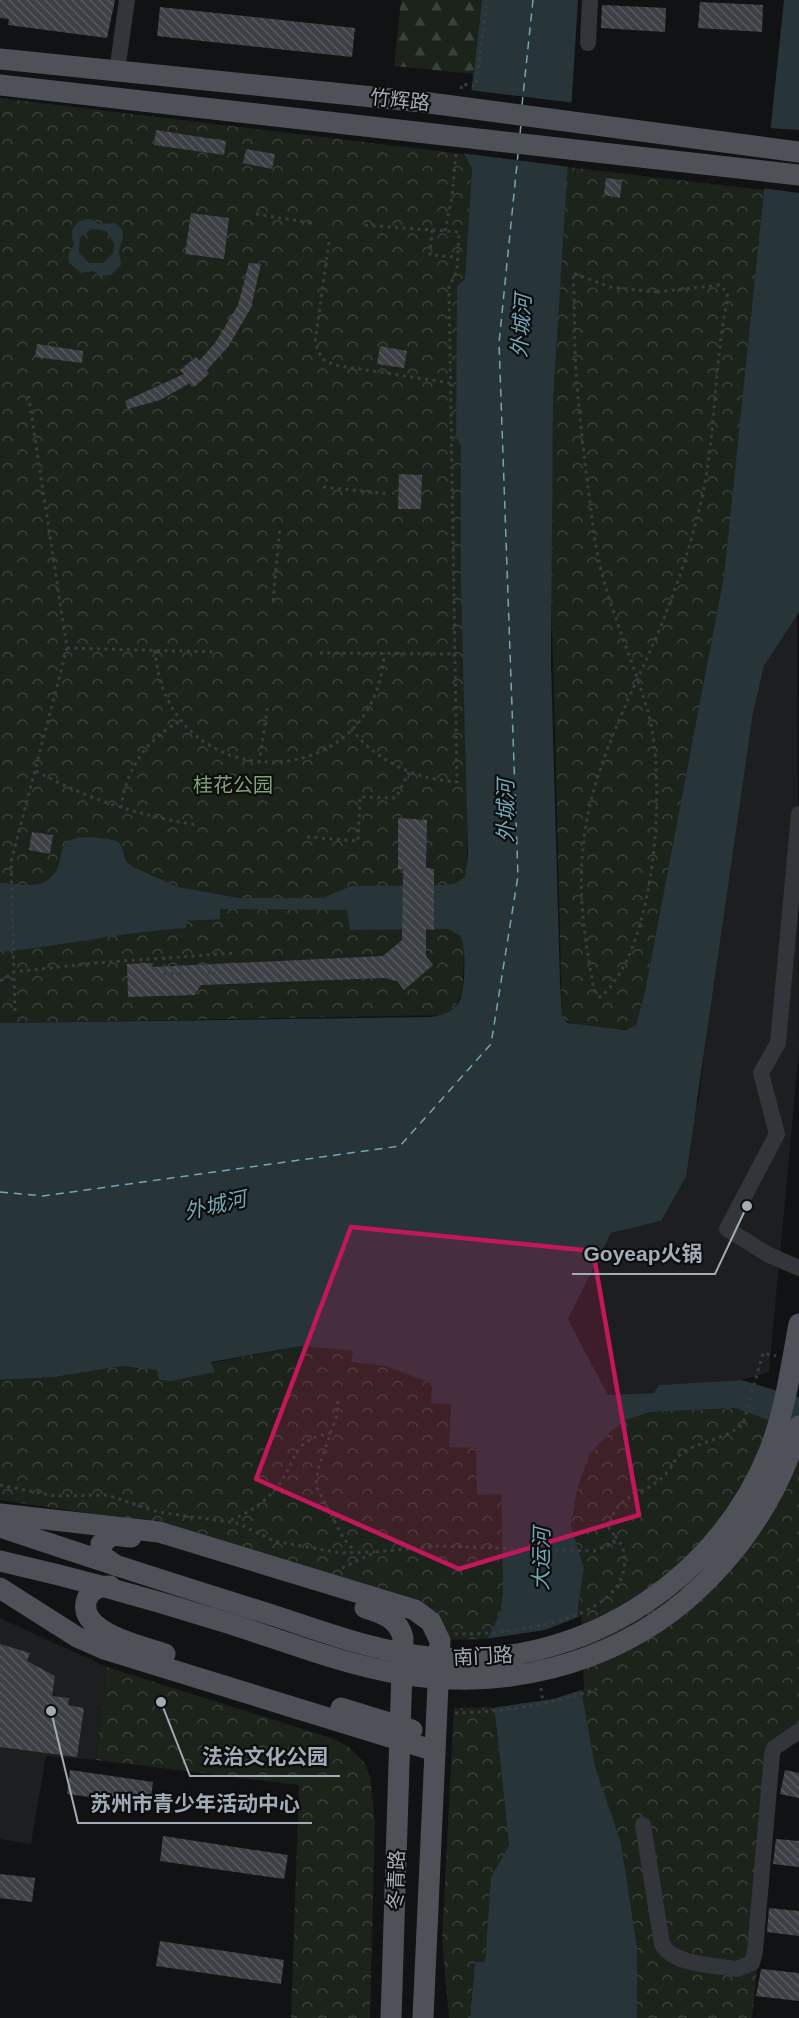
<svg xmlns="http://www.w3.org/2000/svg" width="799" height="2018" viewBox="0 0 799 2018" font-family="Helvetica,'Noto Sans SC',sans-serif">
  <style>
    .built { fill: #1d1e20 }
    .forest { fill: url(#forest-firs) }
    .park { fill: url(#park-crowns) }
    .water { fill: #273438; fill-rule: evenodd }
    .pier { fill: #111213 }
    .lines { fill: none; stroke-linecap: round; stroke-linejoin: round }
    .ferry { stroke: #74a6b5; stroke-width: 1.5; stroke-dasharray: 8 6; stroke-linecap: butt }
    .building { fill: url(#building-back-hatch) }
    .path { stroke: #383c40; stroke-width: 3; stroke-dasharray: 3 4.5; stroke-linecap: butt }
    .minor { stroke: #323539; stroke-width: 16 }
    .major { stroke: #4e5258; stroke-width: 21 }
    .marked { fill: #c2185b; fill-opacity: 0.2; stroke: #c2185b; stroke-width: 4.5; stroke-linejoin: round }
    .labels { text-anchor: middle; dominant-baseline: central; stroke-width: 4.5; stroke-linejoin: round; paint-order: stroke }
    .street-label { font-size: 20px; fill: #a1acb6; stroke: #0d0d0e }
    .park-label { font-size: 20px; fill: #7ea376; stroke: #0d0d0e }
    .water-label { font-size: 21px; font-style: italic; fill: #74a6b5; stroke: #0d0d0e }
    .leader { fill: none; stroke: #a1acb6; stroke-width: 2 }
    .callout-dot { fill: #a1acb6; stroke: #0d0d0e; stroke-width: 2 }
    .callout-label { font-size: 21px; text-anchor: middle; font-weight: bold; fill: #a1acb6; stroke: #0d0d0e; stroke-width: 4.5; stroke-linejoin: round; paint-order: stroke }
  </style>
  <defs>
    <pattern id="forest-firs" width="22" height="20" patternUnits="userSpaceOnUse" patternTransform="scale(1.5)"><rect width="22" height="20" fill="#1c231b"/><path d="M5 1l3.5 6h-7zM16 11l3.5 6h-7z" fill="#3a403a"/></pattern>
    <pattern id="park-crowns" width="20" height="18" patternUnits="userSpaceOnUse" patternTransform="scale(1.5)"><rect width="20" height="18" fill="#1c231b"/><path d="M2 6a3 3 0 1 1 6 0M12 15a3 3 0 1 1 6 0" fill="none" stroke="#3a403a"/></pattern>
    <pattern id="building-back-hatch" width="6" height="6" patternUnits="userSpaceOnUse" patternTransform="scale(1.5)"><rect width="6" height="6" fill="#3d4044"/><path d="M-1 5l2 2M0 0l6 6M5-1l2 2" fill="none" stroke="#56595d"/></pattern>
  </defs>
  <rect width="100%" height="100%" fill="#111213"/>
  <path class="built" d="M797,612l2,438 -30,322 -28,8 -82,5 -4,8 -47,2 -40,-76 43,-86 50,-12 38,-123 13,-115 41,-270 11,-47z
    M0,1618l107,49 -11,93 -50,-4 -15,88 -31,-5z"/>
  <path class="forest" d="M401,0h81l-9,74 -79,-8z"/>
  <path class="park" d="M0,98l464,56 8,15 -16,269 5,8c0,182 13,365 1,547l-7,14 -12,8 -443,8z
    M567,167l198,23 -41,385 -79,416 -9,34c-10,9 -68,4 -74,-9l-11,-435 2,-178z
    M301,1346l52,5 -1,11 34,4 46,18 19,20 50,89 2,99 -3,21 -13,26 -44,1 1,-15 -331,-108 -113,-17v-120l55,-3 67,-11 92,6 -3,-9z
    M735,1408l64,23v306l-20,13 -27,268h-115v-71l-16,-104 -26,-77 -16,-88 -1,-71 6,-39 -13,-43 7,-39 12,-32 19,-21 17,-13 24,-8z
    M107,1667l224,71 17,8 15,15 7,15 5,46 -5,196h-79l8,-233 -203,-25z
    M494,1707l15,138 -18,33 -6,85 -10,-1 -5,56h-21l-7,-78 12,-232z"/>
  <path class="water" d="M482,0h96l-25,403 -2,259 9,320 2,34 5,7 58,7 11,-5 9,-34 79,-416 60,-575h15v612l-35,54 -11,47 -67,464 -25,44 -50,12 -43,86 40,76 46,-2 5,-8 82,-5 58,17v34l-64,-23 -85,4 -24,8 -17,13 -19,21 -12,32 -7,39 13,43 -6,39 1,71 16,88 26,77 16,104v71h-167l5,-56h10l6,-85 18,-32 -22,-206 13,-26 3,-21 -2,-98 -24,1 -1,-47 -27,-1 2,-43 -20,-1 1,-19 -46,-18 -35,-4 2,-11 -52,-5 -90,16 4,10 -44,9 -12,-1 -2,-10 -35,-4 -67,11 -55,3v-357l431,-6c11,-2 22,-5 28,-15 6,-10 8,-56 1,-66 -3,-3 -8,-5 -12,-7l-98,1 -3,-20 -127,-1v10l-34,2v7c-63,4 -123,18 -186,24v-69c12,0 37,5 46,-2 28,-17 -3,-49 53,-43 25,3 20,2 27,23l7,6 45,20 61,11h84l28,-12 94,-1 11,-2 9,-6 3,-22 -7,-269v-140l-5,-8 1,-152 8,-7 7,-110 -8,-15z
    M91,219l8,5 16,-1c13,9 7,15 4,27 0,3 2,10 2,15l-10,10 -9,1 -9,-5 -12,2 -12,-10 -1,-8 6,-11c-6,-14 1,-26 17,-25zM92,229l14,2 8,12 -1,10 -10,10h-14l-10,-11 1,-14z"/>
  <path class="pier" d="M469,90l106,13 -5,64 -109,-14z
    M769,128l30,2v63l-37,-5z
    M581,1616l3,73 -31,10 -62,9 -7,-69 61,-9z"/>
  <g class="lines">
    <path class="ferry" d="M522,105l11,-105
      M520,134l1,-10
      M0,1192l43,4 357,-50 91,-102 27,-168 -19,-533 19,-189"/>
  </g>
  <path class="building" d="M0,0h115l-8,38 -99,-13 1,-6 -9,-1z
    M700,2l63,3 -1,27 -64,-4z
    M602,5l64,3 -1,24 -64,-4z
    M160,7l195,21 -3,29 -195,-21z
    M156,130l70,11 -2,14 -70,-10z
    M246,149l29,5 -3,15 -29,-6z
    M606,178l16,2 -2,18 -16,-3z
    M191,213l38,5 -5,41 -39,-5z
    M249,263l12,1 -10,44 -23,39 -21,23 2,4 -15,13 -4,-4 -30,17 -32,9 -3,-8 59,-27 -4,-4 16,-13 3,4 16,-18 23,-38z
    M37,344l46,7 -1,12 -47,-6z
    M380,346l27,5 -3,17 -27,-4z
    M399,474l23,1 -1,34h-23z
    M398,818l29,2 -1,48 8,1v61l-8,-1v27l7,9 -29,25 -7,-9 -13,-3 -183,7 -6,10 -67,2 -1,-33 26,-1 -1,4 231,-11 19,-16 1,-71h-5z
    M32,832l21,3 -3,19 -21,-4z
    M0,1644l30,9 -3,8 28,15 -3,20 17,2 -1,7 16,3 -7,49 -77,-10z
    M70,1770l83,12 -3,23 -83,-11z
    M785,1770l14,3v25l-19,-4z
    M163,1836l125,19 -4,24 -124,-18z
    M776,1839l23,2v26l-26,-3z
    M0,1874l35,4 -3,24 -32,-4z
    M769,1908l30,3v25l-32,-4z
    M160,1941l124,19 -3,24 -125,-18z
    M761,1969l38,4v28l-43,-5z"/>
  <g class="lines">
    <path class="path" d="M461,89l1,-5 14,2 11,-86
      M256,214l55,9
      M432,230l-2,25 27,2
      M445,231l7,-34 4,-44
      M329,242l-14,101 7,16 12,6 116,18
      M657,292l-47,-5 -37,-14c2,33 1,66 3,99 4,55 11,108 18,162 7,57 38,122 54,178 19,66 9,239 -48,285l-6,-7c-8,-43 -15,-87 -12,-130 4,-73 35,-136 65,-202 20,-44 38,-93 50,-140 20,-71 15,-148 31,-220l-1,-6 -8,-7 -62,7
      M323,487l66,7
      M273,601l7,-74
      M67,648l149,4
      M155,650c10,149 221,149 229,3
      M320,653l135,1
      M351,729c27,33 64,50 106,53l-8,-495 8,-17 2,-38 -96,-7
      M259,763l9,-59
      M36,771c51,28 104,45 161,54
      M121,808c5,-39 25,-68 59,-87
      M307,837l51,4 2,-44 36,1 13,-26
      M164,957l1,17 51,-2
      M0,981l14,-9 80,-9 142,-10
      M15,1011l-4,-149 56,-214 -39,-256
      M338,1401l-2,17 -18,51 -2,17 28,53 11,13
      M0,1485l55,11 52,-1 51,17 79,11 37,18 67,12 34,-1
      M231,1520c20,-8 40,-22 51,-40 17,-27 12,-39 48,-47
      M342,1568l34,-16 59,-6 159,5 20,-8v-8l-5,-7c6,-35 33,-31 55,-52 8,-8 10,-18 20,-24 20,-12 42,-13 59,-28l20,-71 13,3
      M455,1634c45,1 161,-10 169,-66 2,-13 0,-23 -10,-33
      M541,1688l2,14
      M455,1713c49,-1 96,-9 142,-24"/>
    <path class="minor" d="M588,43l2,-43
      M117,71l10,-71
      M799,814l-21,229 -17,30 16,61 -50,95 42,26 30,13
      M643,1825l19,119c11,21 52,21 75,25l15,-6 3,-12 17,-197 2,-6 25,-17"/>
    <path class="major" d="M0,59l422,43 377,50
      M0,85l799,90
      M0,1514l159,18 256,78 16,12 9,19 -17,377
      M0,1527c89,30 179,59 269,87 53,17 106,38 161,43 144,15 285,-71 339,-205 16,-41 22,-85 30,-128
      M0,1561c75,17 148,37 221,60 59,18 119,43 180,53 100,17 207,-8 285,-74 53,-46 94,-106 113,-174
      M117,1566l-15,-10 -1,-12 11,-9 19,2
      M110,1586c-10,0 -19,3 -23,13 -12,33 57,48 78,55
      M0,1588l77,49 27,12 331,102
      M365,1608c17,5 34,11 38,30l-12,380
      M341,1708l71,22"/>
  </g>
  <path class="marked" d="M351,1227l242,24 46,264 -180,54 -203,-90z"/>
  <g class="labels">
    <g class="street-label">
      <text transform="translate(400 100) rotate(6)">竹辉路</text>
      <text transform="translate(483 1656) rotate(-3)">南门路</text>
      <text transform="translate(396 1880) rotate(-88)">冬青路</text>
    </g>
    <g class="park-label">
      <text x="233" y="785">桂花公园</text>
    </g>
    <g class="water-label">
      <text transform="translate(521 326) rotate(-86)">外城河</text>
      <text transform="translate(505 811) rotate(-90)">外城河</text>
      <text transform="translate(215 1205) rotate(-13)">外城河</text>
      <text transform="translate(541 1559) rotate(-89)">大运河</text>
    </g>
  </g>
  <path class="leader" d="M747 1206L715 1274H572M161 1702L190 1776H340M51 1711L78 1823H312"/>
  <g class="callout-dot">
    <circle cx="747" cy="1206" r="6"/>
    <circle cx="161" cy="1702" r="6"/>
    <circle cx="51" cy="1711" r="6"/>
  </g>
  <g class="callout-label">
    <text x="643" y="1261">Goyeap火锅</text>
    <text x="265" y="1764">法治文化公园</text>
    <text x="195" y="1811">苏州市青少年活动中心</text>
  </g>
</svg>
